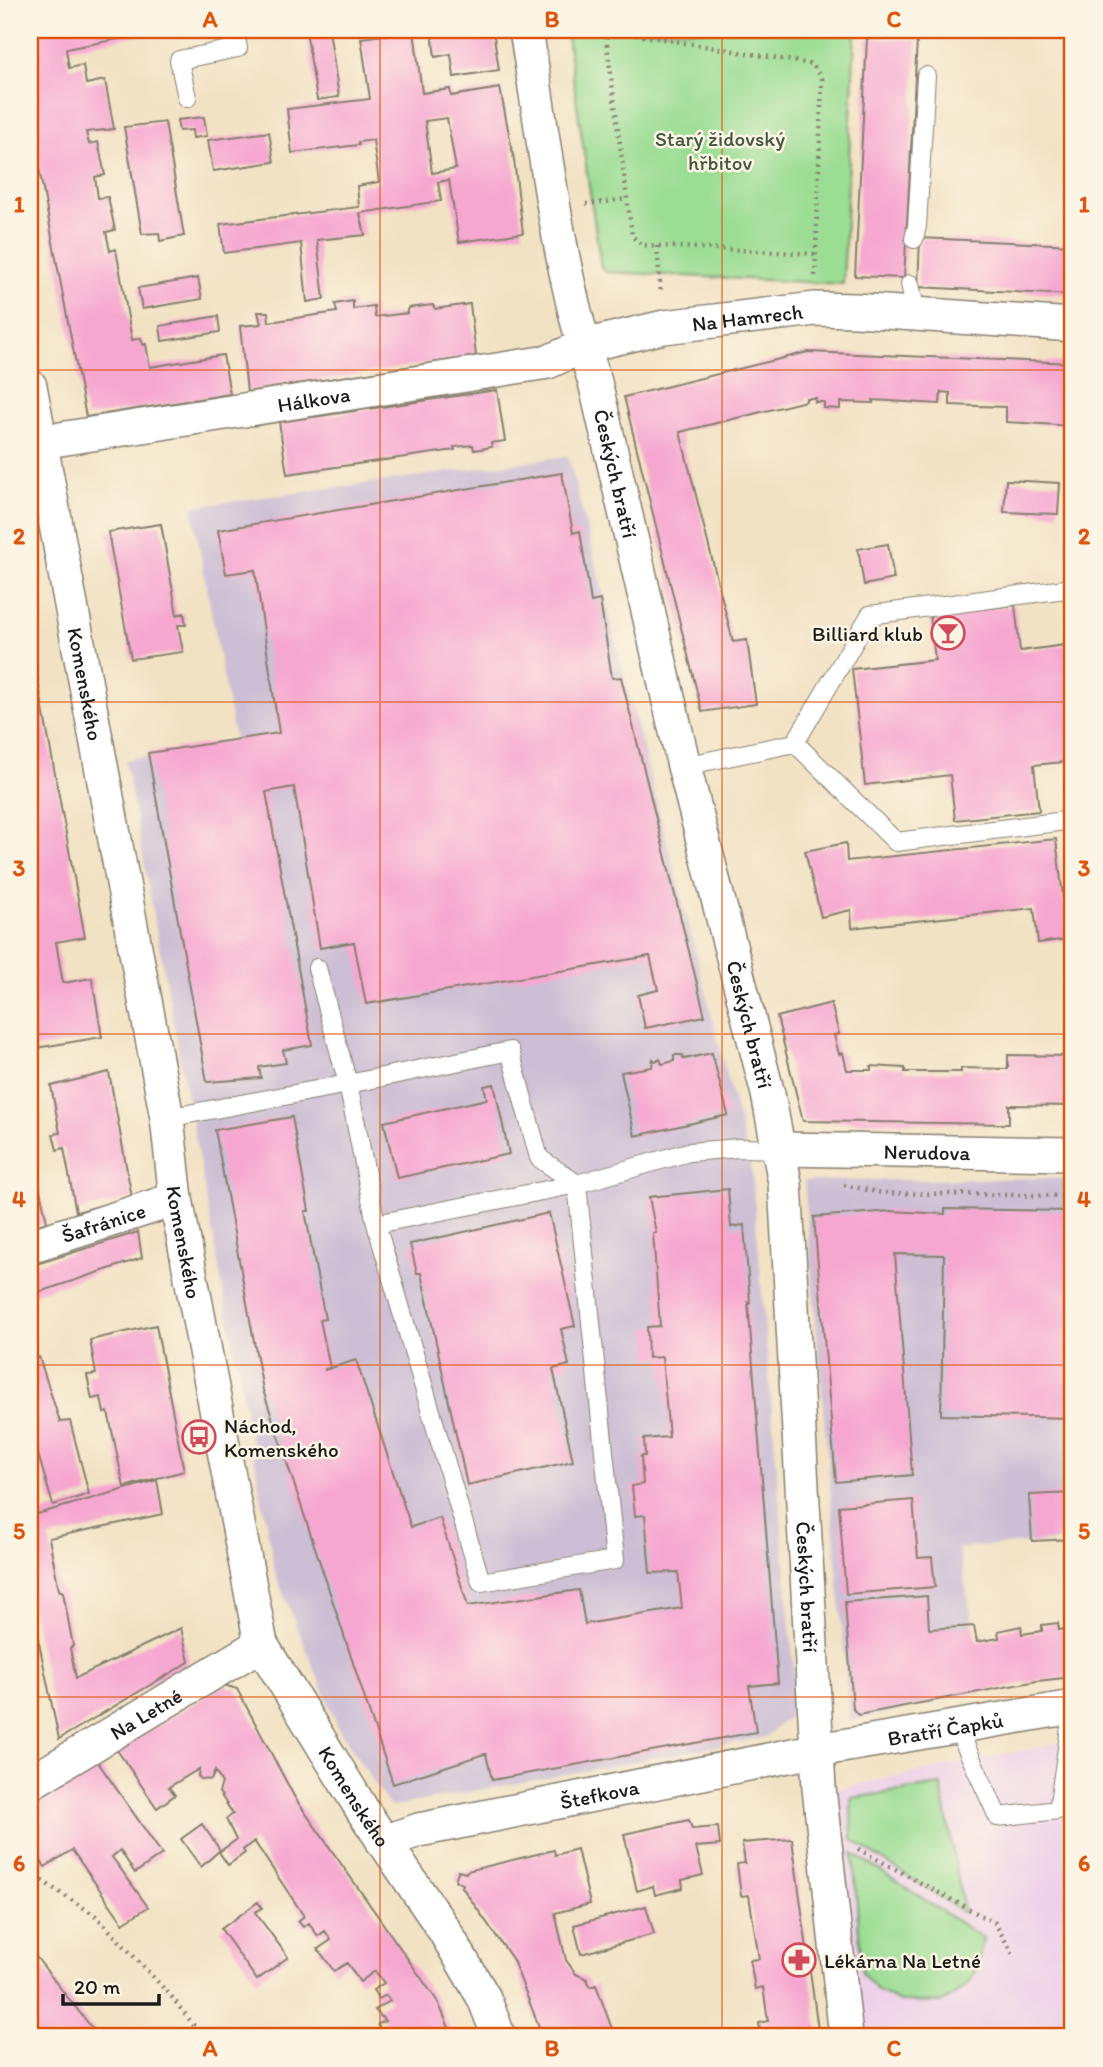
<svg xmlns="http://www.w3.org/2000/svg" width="1103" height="2067" viewBox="0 0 1103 2067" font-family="Itim,sans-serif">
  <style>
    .built { fill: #edd0e9 }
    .industrial { fill: #ccbed4 }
    .green { fill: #9cdd94; stroke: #5c7c58; stroke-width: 2 }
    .building { fill: #f6a7d0; fill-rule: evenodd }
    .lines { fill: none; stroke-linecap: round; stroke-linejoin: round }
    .service-casing { stroke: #877f70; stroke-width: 20 }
    .minor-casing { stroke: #877f70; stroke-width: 36 }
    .path { stroke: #877f70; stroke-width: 4.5; stroke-dasharray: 2 5; stroke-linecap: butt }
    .service { stroke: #fff; stroke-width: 18 }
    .minor { stroke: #fff; stroke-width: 33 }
    .grid { fill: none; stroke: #de560d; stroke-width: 2; stroke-opacity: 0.55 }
    .labels { text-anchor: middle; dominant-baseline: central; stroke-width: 5; stroke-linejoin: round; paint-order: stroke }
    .park-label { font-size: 21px; fill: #425640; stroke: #fcf5e5 }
    .street-label { font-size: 21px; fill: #1c1c1c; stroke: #fcf5e5 }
    .poi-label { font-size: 21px; fill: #1c1c1c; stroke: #fcf5e5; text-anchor: start }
    .neatline { fill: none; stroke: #de560d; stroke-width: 2.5 }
    .grid-label { font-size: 23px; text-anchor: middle; font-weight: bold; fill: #de560d }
  </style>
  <rect width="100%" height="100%" fill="#fcf5e5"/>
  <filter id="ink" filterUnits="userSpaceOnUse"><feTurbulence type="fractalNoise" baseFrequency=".0143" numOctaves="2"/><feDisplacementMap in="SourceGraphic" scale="14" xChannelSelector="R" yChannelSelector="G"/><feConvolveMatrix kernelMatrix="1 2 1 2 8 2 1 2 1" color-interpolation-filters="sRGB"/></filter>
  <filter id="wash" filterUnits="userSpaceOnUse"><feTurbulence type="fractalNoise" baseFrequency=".00686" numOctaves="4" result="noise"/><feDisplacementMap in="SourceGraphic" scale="28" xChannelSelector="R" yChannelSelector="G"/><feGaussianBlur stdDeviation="1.57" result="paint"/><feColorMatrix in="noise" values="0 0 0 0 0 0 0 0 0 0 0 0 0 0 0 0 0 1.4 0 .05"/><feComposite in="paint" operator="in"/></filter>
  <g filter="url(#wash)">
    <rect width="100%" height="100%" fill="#f2e2c4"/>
    <path class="built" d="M1073,1740v297h-217l-24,-247z"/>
    <path class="industrial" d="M568,456l184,717 45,536 -31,28 -376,70 -50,-76 -64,-155 -151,-816 110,-19 -43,-234z
      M1073,1178v362l-115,8 28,142 -136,31 -46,-540z"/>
    <path class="green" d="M566,30h253l36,4 -12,250 -237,-12 -5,-5z
      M941,1785l23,128 -112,-73 -1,-42z
      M853,1853l130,85 -4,22 -9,22 -14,12 -16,9 -40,-1 -22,-11 -16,-18z"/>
    <g id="blocks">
      <path class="building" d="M30,30h135l-99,19 3,19 14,-3 3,19 19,-4 9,49 -28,3 3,12 9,-2 7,33 -10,2 3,21 10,-1 7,33 -9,2 4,19 6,-2 16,91 9,-2 2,7 3,-1 4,23 73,-12 7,39 -144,23 -56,-296z
        M306,30h23l10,67 -22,3z
        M447,30h46l6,40 -45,7 -3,-23 -16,3 -3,-24z
        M830,30h121v2l-108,1z
        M414,31l8,62 28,-4 1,7 49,-8 14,72 9,73 -64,9 -10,-62 -11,2 3,19 -81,12 5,22 -48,5 7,59 -17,3 -6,-59 -77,10 -4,-29 139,-17 -2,-21 22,-4 -6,-42 -15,2 1,3 -67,8 -5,-44 83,-10 -9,-61zM447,118l9,51 -24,4 -7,-52z
        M867,38l50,2 -13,238 -49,-2z
        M204,117l3,19 -14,2 -1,-8 -13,1 -2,-11z
        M165,122l19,114 -24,5 -1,-8 -17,1 -18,-107z
        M269,132l5,30 -61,9 -5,-31z
        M920,238l153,7v50l-155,-8z
        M198,278l4,21 -60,10 -4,-21z
        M353,301v8l21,-3 1,11 33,-4v-5l25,-3 2,4 35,-5 6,52 -229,36 -7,-66 21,-2 -3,-12h10l1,10 68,-10 -2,-8z
        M218,316l2,16 -58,9 -2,-15z
        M808,352l265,11v63l-67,-4v-15l-56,-2v-12l-9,-1 -1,12 -67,-4v3l-33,-1v7l-16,-1v-6h-9l1,-4h-10v3l-126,31 53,210 14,-2 9,64 -54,8 -78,-315z
        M497,390l8,51 -14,2 1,4 -18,3 -1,-5 -19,2 1,3 -168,24 -8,-52z
        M562,473l11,60 7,-2 11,71 9,-2 12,78 9,-1 84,339 -60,12 -7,-33 20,-5 -8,-34 -284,48 -12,-62 -34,6 -26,-161 -28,5 46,253 -29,5 3,13 -27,4 2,11 -54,4 -59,-329 131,-20 -24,-163 -29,4 -8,-44z
        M1006,480l54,3 -2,31 -54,-2z
        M161,524l16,91 7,-2 2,12h-8l5,27 -52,7 -23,-127z
        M888,544l6,35 -30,6 -6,-36z
        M1015,605l5,46 53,-7v117l-39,4 5,46 -84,9 -5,-45 -85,10 -13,-116 83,-9 -5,-45z
        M30,638l55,299 -29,5 7,41 29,-5 10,59 -72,12z
        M1056,839l12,100 -30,4 -4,-35 -182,20 -1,-18 -30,7 -16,-66 41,-8 1,18z
        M831,1003l8,31 -5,1 5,19 4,-1 4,17h24v-4l34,2v4h56v-4l47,1v-14l65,1v50l-64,-1v19l-206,-3 -26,-104z
        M712,1053l16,62 -93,21 -14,-64 31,-5 1,-8 2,2 5,-2 2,5 12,-3v-6h8l2,4z
        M109,1072l23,126 -56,14 -12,-64 -7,2 -4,-16 7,-1 -9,-47z
        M494,1084l15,70 -112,24 -13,-56 103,-23 -3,-13z
        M292,1117l17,94h-4l20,108 -5,1 10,48 -5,1v1l31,-10 55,167 29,-9 28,88 111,-16 6,34 97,-16 -4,-36 -28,1 -5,-58 -10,1 -3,-30 11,-2 -2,-28h4l-1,-17 25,-2 -7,-80 -14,1 -1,-31 13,-1 -7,-93h3l-7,-36 79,-8 3,38 13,-2 6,77h-2l30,381 -29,3 7,46 -264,48 -6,-26h-2l-91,30 -130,-394 -48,-260z
        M36,1172l11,50 -17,6v-54z
        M945,1209l128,2v207l-132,-3 3,-160 -49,-1 17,221 -76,7 -22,-265 77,-6 54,3z
        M549,1213l26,113 -14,3 8,36 -16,4 20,92 -106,24 -46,-212h-4l-7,-29z
        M138,1232l4,26 -112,37v-29z
        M156,1325l28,146 -60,16 -16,-75 -4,1 -3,-16 -9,2 -5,-24 9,-1 -6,-34z
        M30,1351l3,8 6,-2 21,65 10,-1 19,73 -36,11 -21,-71 -2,1z
        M157,1480l6,34 -114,24 10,52 4,2 10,54 -3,2 6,30 105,-50 8,34 -130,77 -29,-139v-84z
        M1073,1493v46l-41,2 -3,-46z
        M913,1500l5,58 14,-1 3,30 -89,7 -7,-88z
        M927,1596l2,33 45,-3 3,16 22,-4 -1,-7 23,-5 1,8 20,-3v-6l16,-2 1,7 11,-2 3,49 -36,4 -179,34 -5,-6 -8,-107z
        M224,1685l13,4 58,109 143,204 15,35h-71l-4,-13 7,-3 -10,-11 15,-9 -4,-6 -7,4 -6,-9 11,-7 -9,-12 -15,11 -13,-19 -13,8 -16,-22 13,-9 -6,-9 -7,5 -9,-13 -6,4 -5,-6 6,-5 -50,-75 -11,9 2,3 -17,12 -9,-13 17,-12 -10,-21 7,-5 -14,-22 3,-9 -7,-12 -4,9 -10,-1 -3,-3 1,-7 -30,18 6,8 -18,13 -40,-58z
        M97,1761l65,93 -27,19 -15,-23 -8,7 36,50 -25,16 -51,-73 -27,17 -15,-22v-43z
        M689,1820l3,9 26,-2 2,18 -24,2 7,28 -21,5 1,8 -28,7 -2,-9 -16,5 -13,-57z
        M202,1824l18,26 -19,17 -20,-28z
        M792,1839l27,198h-58l-2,-14 9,-2 -5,-34 -8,2 -5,-29 9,-1 -10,-64 -8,1 -4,-32 8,-1 -3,-20z
        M577,1849l13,55 -35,9 11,47 10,14 11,5 3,8 6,-2 19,52h-72l-30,-77 -51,-73 1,-3 -8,-3 3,-10 8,2 1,-2 87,-21 1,5z
        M258,1902l4,6 -7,4 33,45 -31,23 -36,-51z
        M646,1906l8,28 -73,20 -7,-29z
        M30,1949l31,40 38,48h-67l-2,-2z"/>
    </g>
  </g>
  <g filter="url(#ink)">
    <use href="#blocks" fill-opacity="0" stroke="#877f70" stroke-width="2"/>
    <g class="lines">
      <defs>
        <path id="service" d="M187,98l-8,-38 59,-12 -4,-18
          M914,239l3,-13 9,-150
          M910,284l6,30
          M795,743l75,-128 195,-26 8,7
          M684,766l111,-23 101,99 177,-22
          M167,1118l181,-34 -31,-116
          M376,1224l-28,-140 162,-33 29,107 38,26 38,376 -134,22 -105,-358 201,-40 112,-32 50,-4 41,1
          M956,1725l42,92 60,-7 15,-103"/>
        <g id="minor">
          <path id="s1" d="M526,30c19,115 32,241 69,352l89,384 84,328 17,89 34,605 27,249"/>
          <path id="s2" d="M30,386l137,732 9,81 85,445 102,167 81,119 40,68 15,39"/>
          <path id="s3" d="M41,442l507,-80 35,-16 81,-19 151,-18 41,1 217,15"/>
          <path id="s4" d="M780,1149l293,5"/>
          <path id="s5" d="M30,1246l146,-47"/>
          <path id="s6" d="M30,1783l231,-139"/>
          <path id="s7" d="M383,1842l36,-12 399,-80 255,-43"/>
        </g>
      </defs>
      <use href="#service" class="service-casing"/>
      <use href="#minor" class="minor-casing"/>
      <path class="path" d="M605,30l27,206 10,9 174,9
        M608,30l204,34 10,14 -7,199
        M586,204l41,-5
        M657,246l4,48
        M844,1185l38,8 191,3
        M858,1849l137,74 18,31
        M30,1873l66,43 75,80 32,41"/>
      <use href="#service" class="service"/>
      <use href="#minor" class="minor"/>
    </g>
  </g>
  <path class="grid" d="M380,30v2007M722,30v2007M30,370h1043M30,702h1043M30,1034h1043M30,1365h1043M30,1697h1043"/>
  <defs>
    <symbol id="bar-ring" viewBox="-11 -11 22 22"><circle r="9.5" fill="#fcf5e5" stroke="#d1495b" stroke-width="1.5"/><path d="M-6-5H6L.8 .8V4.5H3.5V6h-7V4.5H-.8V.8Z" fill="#d1495b"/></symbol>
    <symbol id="bus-ring" viewBox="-11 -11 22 22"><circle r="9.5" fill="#fcf5e5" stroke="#d1495b" stroke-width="1.5"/><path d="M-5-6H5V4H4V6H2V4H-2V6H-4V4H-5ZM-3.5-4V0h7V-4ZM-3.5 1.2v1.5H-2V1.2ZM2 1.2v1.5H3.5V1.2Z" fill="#d1495b"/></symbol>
    <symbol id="pharmacy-ring" viewBox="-11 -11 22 22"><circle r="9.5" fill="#fcf5e5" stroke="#d1495b" stroke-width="1.5"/><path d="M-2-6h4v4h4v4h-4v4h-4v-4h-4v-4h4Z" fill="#d1495b"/></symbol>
  </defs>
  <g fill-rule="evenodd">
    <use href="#bar-ring" x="929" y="614" width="38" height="38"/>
    <use href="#bus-ring" x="180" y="1418" width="38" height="38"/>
    <use href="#pharmacy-ring" x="780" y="1941" width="38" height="38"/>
  </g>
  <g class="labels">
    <g class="park-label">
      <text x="720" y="138">Starý židovský<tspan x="720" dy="24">hřbitov</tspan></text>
    </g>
    <g class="street-label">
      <text stroke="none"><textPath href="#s3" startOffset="719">Na Hamrech</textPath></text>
      <text stroke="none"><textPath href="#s3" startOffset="276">Hálkova</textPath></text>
      <text stroke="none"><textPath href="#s1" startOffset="453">Českých bratří</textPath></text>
      <text stroke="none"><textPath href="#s2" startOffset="303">Komenského</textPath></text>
      <text stroke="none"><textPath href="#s1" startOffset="1020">Českých bratří</textPath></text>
      <text stroke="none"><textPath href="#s4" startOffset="147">Nerudova</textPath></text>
      <text stroke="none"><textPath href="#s5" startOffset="77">Šafránice</textPath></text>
      <text stroke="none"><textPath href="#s2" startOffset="870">Komenského</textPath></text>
      <text stroke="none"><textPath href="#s1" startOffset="1587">Českých bratří</textPath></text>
      <text stroke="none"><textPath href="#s6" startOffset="135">Na Letné</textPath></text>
      <text stroke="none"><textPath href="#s7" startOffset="574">Bratří Čapků</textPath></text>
      <text stroke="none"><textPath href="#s7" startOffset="222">Štefkova</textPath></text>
      <text stroke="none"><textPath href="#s2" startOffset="1458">Komenského</textPath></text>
    </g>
    <g class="poi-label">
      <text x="923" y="633" text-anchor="end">Billiard klub</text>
      <text x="224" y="1425">Náchod,<tspan x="224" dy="24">Komenského</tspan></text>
      <text x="824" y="1960">Lékárna Na Letné</text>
    </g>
  </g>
  <rect width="1103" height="2067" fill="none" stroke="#fcf5e5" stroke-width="77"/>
  <path d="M63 1994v10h96v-10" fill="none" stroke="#1c1c1c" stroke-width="3.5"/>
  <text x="74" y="1994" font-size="21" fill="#1c1c1c" stroke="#fcf5e5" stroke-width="5" paint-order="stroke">20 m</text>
  <rect x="38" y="38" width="1026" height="1990" class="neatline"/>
  <g class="grid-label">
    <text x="210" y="27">A</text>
    <text x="552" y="27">B</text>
    <text x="894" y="27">C</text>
    <text x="19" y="212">1</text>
    <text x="1084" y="212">1</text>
    <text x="19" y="544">2</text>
    <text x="1084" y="544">2</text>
    <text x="19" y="876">3</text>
    <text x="1084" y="876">3</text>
    <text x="19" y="1207">4</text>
    <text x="1084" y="1207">4</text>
    <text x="19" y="1539">5</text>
    <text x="1084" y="1539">5</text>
    <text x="19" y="1871">6</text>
    <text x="1084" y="1871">6</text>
    <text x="210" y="2056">A</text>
    <text x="552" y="2056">B</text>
    <text x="894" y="2056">C</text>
  </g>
</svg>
